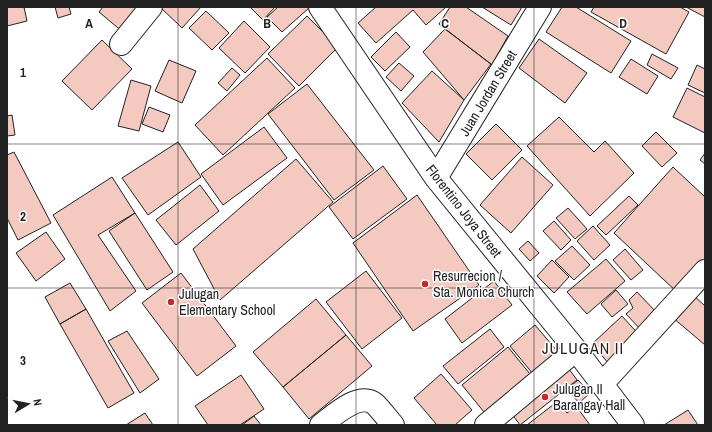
<svg xmlns="http://www.w3.org/2000/svg" width="712" height="432" viewBox="0 0 712 432" font-family="'Archivo Narrow',sans-serif">
  <style>
    .building { fill: #f3c9c0; stroke: #222 }
    .lines { fill: none; stroke-linecap: round; stroke-linejoin: round }
    .minor-casing { stroke: #222; stroke-width: 24 }
    .minor { stroke: #fff; stroke-width: 22 }
    .grid { fill: none; stroke: #222; stroke-width: 1; stroke-opacity: 0.55 }
    .poi-dot { fill: #c62828; stroke: #fff; stroke-width: 1.5 }
    .labels { text-anchor: middle; dominant-baseline: central; stroke-width: 3; stroke-linejoin: round; paint-order: stroke }
    .street-label { font-size: 14px; fill: #222; stroke: #fff }
    .poi-label { font-size: 14px; fill: #222; stroke: #fff; text-anchor: start }
    .quarter-label { font-size: 16px; letter-spacing: 1px; fill: #222; stroke: #fff }
    .grid-label { font-size: 13px; text-anchor: middle; font-weight: bold; fill: #222; stroke: #fff; stroke-width: 3; stroke-linejoin: round; paint-order: stroke }
  </style>
  <rect width="100%" height="100%" fill="#fff"/>
  <path class="building" d="M7,7h17l3,14 -20,5z
    M55,7h14l2,7 -13,4z
    M103,7h41l-20,26 -25,-21z
    M160,7h41l-19,21z
    M250,7h25l-12,13z
    M278,7h32l-28,25 -15,-15z
    M376,7h70l-20,18 -13,-15 -37,33 -18,-20z
    M450,7h16l42,29 -16,29 -53,-41z
    M482,7h40l-11,18z
    M562,7h14l55,34 -20,32 -65,-41z
    M594,7h86l9,5 -23,42 -75,-42z
    M686,7h19v10z
    M206,11l23,22 -17,17 -23,-22z
    M307,16l31,31 -39,39 -31,-32z
    M244,21l26,26 -25,26 -26,-25z
    M445,29l46,35 -27,36 -41,-48z
    M396,32l14,15 -25,24 -14,-14z
    M539,39l48,34 -22,30 -46,-35z
    M102,40l30,29 -40,41 -30,-29z
    M652,54l26,14 -7,11 -24,-14z
    M267,58l28,30 -72,67 -28,-30z
    M631,59l27,17 -11,18 -28,-17z
    M169,60l27,11 -14,32 -27,-12z
    M399,63l15,13 -13,15 -15,-14z
    M697,65l8,4v24l-17,-8z
    M232,68l8,7 -13,16 -9,-8z
    M432,71l32,29 -25,42 -37,-39z
    M131,80l20,6 -12,45 -21,-5z
    M307,84l67,86 -40,30 -66,-86z
    M687,88l18,9v36l-32,-16z
    M149,107l21,8 -7,17 -21,-8z
    M12,115l3,20 -8,1v-20z
    M559,117l35,35 11,-11 29,32 -44,43 -63,-70z
    M496,124l26,26 -30,30 -26,-26z
    M264,127l23,31 -64,47 -22,-31z
    M656,132l21,21 -15,14 -20,-21z
    M178,142l23,35 -53,38 -26,-37z
    M14,152l37,71 -33,17 -11,-22v-63z
    M705,153v11l-5,-4z
    M522,157l31,28 -42,48 -31,-28z
    M296,159l37,43 -113,98 -27,-51z
    M383,166l24,33 -54,40 -24,-32z
    M673,167l32,30v68l-26,29 -65,-61z
    M112,177l23,36 -37,22 38,56 -26,20 -57,-96z
    M200,185l19,26 -43,34 -20,-25z
    M417,195l62,90 -66,46 -60,-88z
    M629,196l9,9 -32,30 -9,-9z
    M568,208l19,21 -12,10 -19,-21z
    M135,213l38,59 -26,18 -38,-59z
    M554,221l17,19 -10,10 -18,-19z
    M593,226l17,19 -16,15 -17,-19z
    M46,232l19,27 -29,22 -20,-28z
    M528,241l11,12 -9,8 -11,-12z
    M572,246l18,19 -16,15 -19,-19z
    M625,249l18,21 -12,10 -18,-20z
    M606,259l19,22 -38,33 -20,-22z
    M552,260l17,17 -15,16 -17,-17z
    M366,271l36,47 -40,31 -36,-47z
    M181,273l55,73 -39,30 -55,-73z
    M494,281l18,24 -50,38 -17,-24z
    M70,283l16,26 -26,15 -15,-27z
    M616,290l12,14 -16,13 -11,-13z
    M637,292l23,24 -17,16 -17,-18 7,-6 -4,-8z
    M692,294l13,12v39l-33,-28z
    M316,299l30,36 -63,52 -30,-35z
    M86,309l48,84 -26,15 -48,-84z
    M622,316l18,20 -31,28 -17,-20z
    M535,325l23,27 -25,22 -23,-28z
    M490,329l14,18 -46,37 -15,-18z
    M127,331l32,48 -19,14 -32,-52z
    M346,335l26,31 -63,53 -26,-32z
    M508,347l22,27 -46,38 -22,-27z
    M569,369l8,11 -57,45 -8,-11z
    M441,374l31,36 -17,15h-18l-23,-27z
    M241,375l23,34 -24,16h-32l-13,-19z
    M578,380l12,13 -11,10 -12,-14z
    M558,401l9,12 9,-7 14,19h-63z
    M688,410l10,15h-34z
    M145,413l8,12h-27z
    M254,416l7,9h-19z"/>
  <g class="lines">
    <defs>
      <path id="minor" d="M320,7l116,171 140,172 57,75
        M121,44l30,-37
        M436,178l104,-171
        M602,384l103,-113
        M321,425c12,-9 38,-34 54,-21 6,6 12,14 18,21
        M486,425l90,-75"/>
    </defs>
    <use href="#minor" class="minor-casing"/>
    <use href="#minor" class="minor"/>
  </g>
  <path class="grid" d="M178,7v418M356,7v418M534,7v418M7,144h698M7,288h698"/>
  <g class="poi-dot">
    <circle cx="425" cy="284" r="4"/>
    <circle cx="171" cy="302" r="4"/>
    <circle cx="545" cy="397" r="4"/>
  </g>
  <g class="labels">
    <g class="street-label">
      <text transform="translate(488 93) rotate(-59)">Juan Jordan Street</text>
      <text transform="translate(464 211) rotate(52)">Florentino Joya Street</text>
    </g>
    <g class="poi-label">
      <text x="433" y="276">Resurrecion /<tspan x="433" dy="16">Sta. Monica Church</tspan></text>
      <text x="179" y="294">Julugan<tspan x="179" dy="16">Elementary School</tspan></text>
      <text x="553" y="389">Julugan II<tspan x="553" dy="16">Barangay Hall</tspan></text>
    </g>
    <g class="quarter-label">
      <text x="583" y="348">JULUGAN II</text>
    </g>
  </g>
  <g class="grid-label">
    <text x="89" y="28">A</text>
    <text x="267" y="28">B</text>
    <text x="445" y="28">C</text>
    <text x="623" y="28">D</text>
    <text x="23" y="77">1</text>
    <text x="23" y="221">2</text>
    <text x="23" y="365">3</text>
  </g>
  <rect width="712" height="432" fill="none" stroke="#222222" stroke-width="16"/>
  <g transform="translate(28 404) rotate(80)" stroke="#ffffff" stroke-width="3" paint-order="stroke">
  <path d="M0-3L7 15L0 10L-7 15Z" fill="#222222"/>
  <text y="-6" font-size="11" font-weight="bold" text-anchor="middle" fill="#222222">N</text>
  </g>
</svg>
